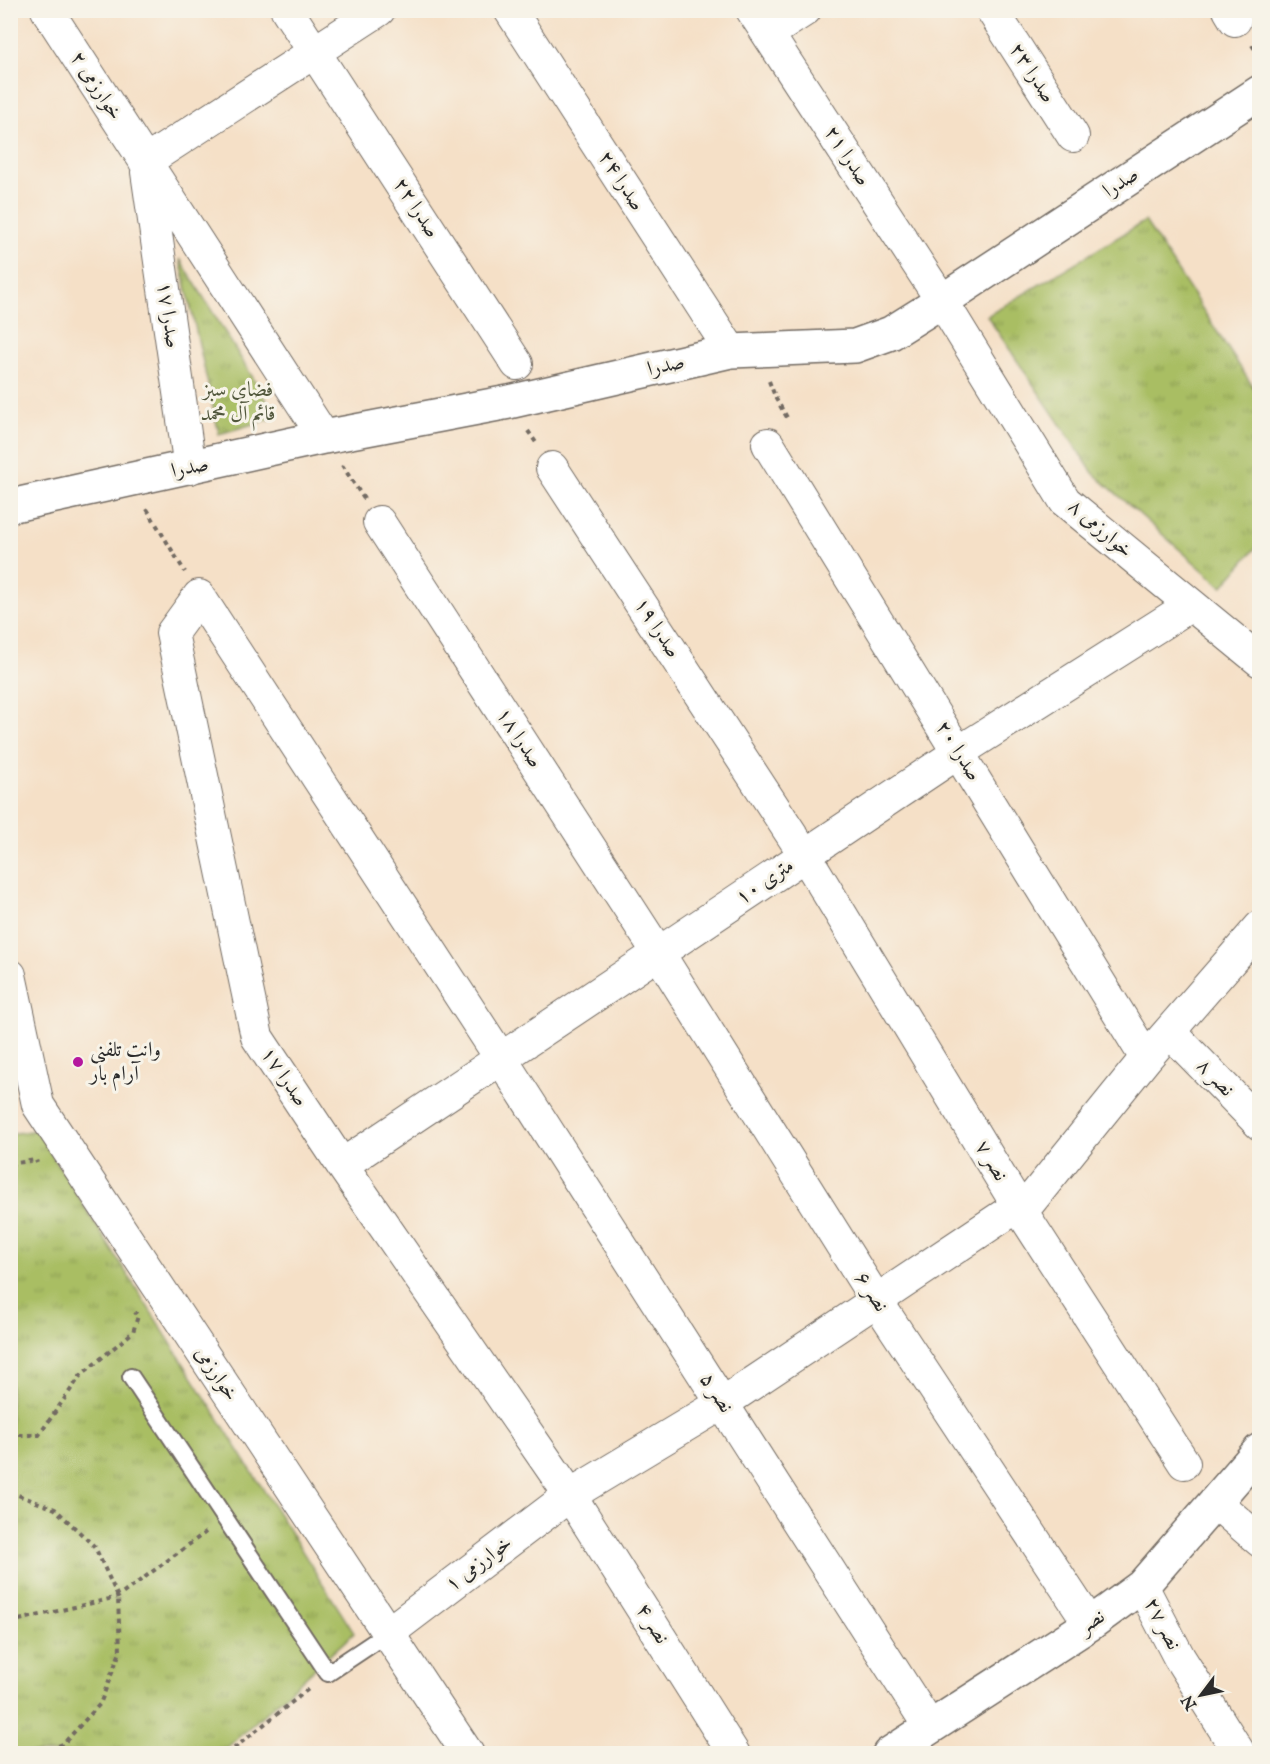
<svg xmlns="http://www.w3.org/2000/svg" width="1270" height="1764" viewBox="0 0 1270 1764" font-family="'IM FELL English',Amiri,serif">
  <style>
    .grass { fill: url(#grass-tufts); stroke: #6a7447; stroke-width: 1.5 }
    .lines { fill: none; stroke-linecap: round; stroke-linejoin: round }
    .service-casing { stroke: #726a62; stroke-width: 20 }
    .minor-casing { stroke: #726a62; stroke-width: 34 }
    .tertiary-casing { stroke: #726a62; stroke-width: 36 }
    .path { stroke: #726a62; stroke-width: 4; stroke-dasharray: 4.5 4.5; stroke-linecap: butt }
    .service { stroke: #fff; stroke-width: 16 }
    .minor { stroke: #fff; stroke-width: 32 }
    .tertiary { stroke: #fff; stroke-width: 33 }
    .poi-dot { fill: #b5179e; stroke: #f7f3e8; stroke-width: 2 }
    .labels { text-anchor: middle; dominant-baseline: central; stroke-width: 6; stroke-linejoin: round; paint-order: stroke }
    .street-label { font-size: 21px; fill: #2b2b2b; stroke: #f7f3e8 }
    .park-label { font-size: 21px; fill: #51573c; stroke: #f7f3e8 }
    .poi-label { font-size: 21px; fill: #2b2b2b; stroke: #f7f3e8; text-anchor: start }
  </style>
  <defs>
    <pattern id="grass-tufts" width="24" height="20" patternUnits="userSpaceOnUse" patternTransform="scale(1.5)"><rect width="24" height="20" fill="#a9be63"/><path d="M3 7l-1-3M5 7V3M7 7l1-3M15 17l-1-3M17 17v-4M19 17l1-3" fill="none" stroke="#8a9b52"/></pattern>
  </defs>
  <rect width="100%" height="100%" fill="#f7f3e8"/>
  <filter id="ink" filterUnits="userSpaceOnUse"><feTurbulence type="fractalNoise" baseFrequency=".0167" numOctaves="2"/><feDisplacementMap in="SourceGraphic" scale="12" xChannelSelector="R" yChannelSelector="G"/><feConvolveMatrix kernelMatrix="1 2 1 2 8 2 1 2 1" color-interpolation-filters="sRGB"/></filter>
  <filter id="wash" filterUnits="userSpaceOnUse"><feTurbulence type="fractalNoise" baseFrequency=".008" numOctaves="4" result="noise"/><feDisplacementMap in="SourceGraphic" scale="24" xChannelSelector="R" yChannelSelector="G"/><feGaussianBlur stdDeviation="1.35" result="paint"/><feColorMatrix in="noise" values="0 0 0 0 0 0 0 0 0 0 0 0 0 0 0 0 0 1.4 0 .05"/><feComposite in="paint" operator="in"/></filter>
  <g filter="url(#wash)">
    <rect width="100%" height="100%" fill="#f5e0c7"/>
    <path class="grass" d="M1145,221l114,175v148l-37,43 -129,-114 -106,-157z
      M180,259l97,158 -58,17z
      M36,1130l318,503 -133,120h-210l-1,-619z"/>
  </g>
  <g filter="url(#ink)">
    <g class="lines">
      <defs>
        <path id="service" d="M131,1377l197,296 60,-40"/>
        <path id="minor" d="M47,10l277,427
          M287,10l230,354
          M510,10l221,341
          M752,10l190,291 123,200 195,160
          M992,10l81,126
          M1229,10l6,10
          M768,34l37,-24
          M145,162l234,-152
          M147,172l43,296
          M768,444l378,614
          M552,468l253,387 213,351 166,257
          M379,522l280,432 217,346 214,324
          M10,975l28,130 430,649
          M1170,1032l90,92
          M342,1165l617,-413 232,-147
          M1215,1502l45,39
          M1142,1586l37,71 61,97
          M388,1633l182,-138 153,-92 295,-197 6,3 122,-151 114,-131
          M734,1754l-164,-259 -228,-330 -85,-128 -85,-404 27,-37 303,464 427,666"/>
        <path id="tertiary" d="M10,506l314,-69 185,-35 222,-51 124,-5 36,-13 51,-32 318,-209
          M889,1754l201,-130 52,-38 118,-136"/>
      </defs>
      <use href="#service" class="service-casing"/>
      <use href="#minor" class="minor-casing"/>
      <use href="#tertiary" class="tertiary-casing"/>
      <path class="path" d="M1252,45l8,12
        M769,381l7,18 12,20
        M528,431l9,13
        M342,465l22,34
        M147,509l38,63
        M10,1164l26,-4 1,3
        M10,1435h29l42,-60 52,-43 5,-16 -3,-4
        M10,1492l45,17 40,38 23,50 2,55 -20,52 -37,40 -24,10
        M10,1622l108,-25 88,-65
        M227,1754l84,-67"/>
      <use href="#service" class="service"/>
      <use href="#minor" class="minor"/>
      <use href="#tertiary" class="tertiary"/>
    </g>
  </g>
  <circle class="poi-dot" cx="78" cy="1062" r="6"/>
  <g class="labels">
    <g class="street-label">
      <text transform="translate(1032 73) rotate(57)">صدرا ۲۳</text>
      <text transform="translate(96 86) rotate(57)">خوارزمی ۲</text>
      <text transform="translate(847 156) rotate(57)">صدرا ۲۱</text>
      <text transform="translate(621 181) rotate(57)">صدرا ۲۴</text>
      <text transform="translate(1121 183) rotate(-34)">صدرا</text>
      <text transform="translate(416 208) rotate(57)">صدرا ۲۲</text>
      <text transform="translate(168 315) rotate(82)">صدرا ۱۷</text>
      <text transform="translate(666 366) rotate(-13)">صدرا</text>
      <text transform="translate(190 468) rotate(-12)">صدرا</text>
      <text transform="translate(1100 529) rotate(41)">خوارزمی ۸</text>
      <text transform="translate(657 628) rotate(57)">صدرا ۱۹</text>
      <text transform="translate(519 738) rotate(57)">صدرا ۱۸</text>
      <text transform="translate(958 751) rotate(58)">صدرا ۲۰</text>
      <text transform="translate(765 882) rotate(-34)">۱۰ متری</text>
      <text transform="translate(284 1077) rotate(56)">صدرا ۱۷</text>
      <text transform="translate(1215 1078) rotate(46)">نصر ۸</text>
      <text transform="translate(991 1161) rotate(59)">نصر ۷</text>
      <text transform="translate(871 1292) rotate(57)">نصر ۶</text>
      <text transform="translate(216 1374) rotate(56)">خوارزمی</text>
      <text transform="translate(716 1393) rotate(57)">نصر ۵</text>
      <text transform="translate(479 1564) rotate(-37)">خوارزمی ۱</text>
      <text transform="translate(1092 1622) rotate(-34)">نصر</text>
      <text transform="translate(652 1624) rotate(58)">نصر ۴</text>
      <text transform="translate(1162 1624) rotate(63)">نصر ۲۷</text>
    </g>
    <g class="park-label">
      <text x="238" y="390">فضای سبز<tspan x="238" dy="24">قائم آل محمد</tspan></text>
    </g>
    <g class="poi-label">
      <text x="90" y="1050">وانت تلفنی<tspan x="90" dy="24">آرام بار</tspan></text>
    </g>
  </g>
  <rect width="1270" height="1764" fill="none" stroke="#f7f3e8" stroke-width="36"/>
  <g transform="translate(1201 1695) rotate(238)" stroke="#f7f3e8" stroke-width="4.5" paint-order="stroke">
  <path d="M0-4.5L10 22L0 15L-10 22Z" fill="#2b2b2b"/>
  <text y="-9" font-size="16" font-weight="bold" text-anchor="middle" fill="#2b2b2b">N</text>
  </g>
</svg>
